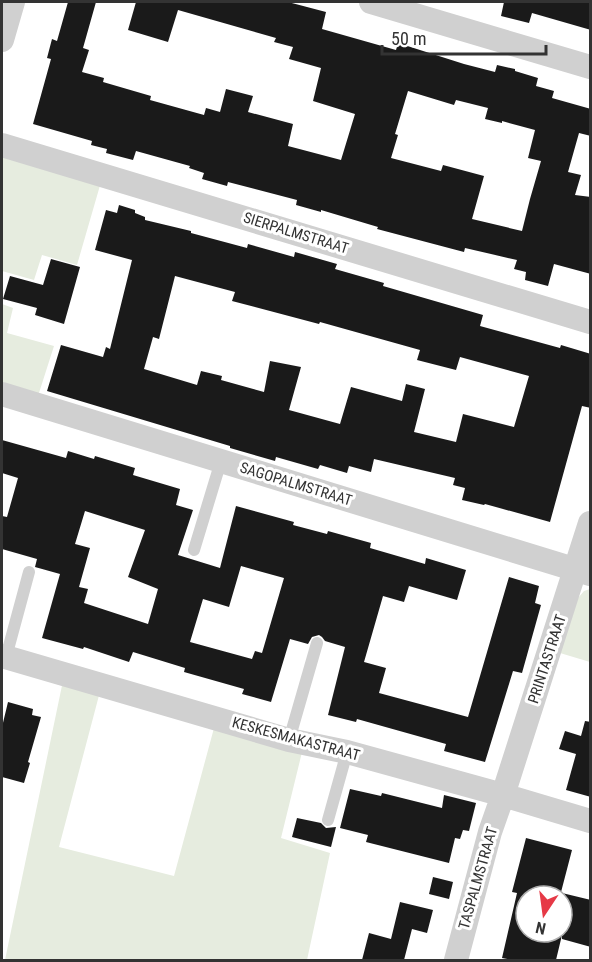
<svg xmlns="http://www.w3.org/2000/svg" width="592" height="962" viewBox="0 0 592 962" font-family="'Roboto Condensed',sans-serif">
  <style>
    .green { fill: #e6ecdf }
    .building { fill: #1a1a1a; fill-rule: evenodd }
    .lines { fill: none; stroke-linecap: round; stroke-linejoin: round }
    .lane { stroke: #d0d0d0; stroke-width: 12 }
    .street { stroke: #d0d0d0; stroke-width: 24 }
    .labels { text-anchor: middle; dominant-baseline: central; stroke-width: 6; stroke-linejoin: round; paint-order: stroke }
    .street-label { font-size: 15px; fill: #333; stroke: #fff }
  </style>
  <rect width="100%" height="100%" fill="#fff"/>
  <path class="green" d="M2,154l99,28 -24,83 -35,-10 -8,25 -32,-9z
    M2,304l11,4 -6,25 47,13 -16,50 -36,-11z
    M590,589v73l-30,-9 18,-55 6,-7z
    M65,671l37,13 -43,163 115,29 43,-159 87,27 -23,94 49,15 -23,107h-302z"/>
  <path class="building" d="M68,2h28l-13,46 6,2 -7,22 22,6 -1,4 48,14 -1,4 54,15 2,-7 14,4 6,-23 27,7 -5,16 45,12 -5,22 53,14 14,-46 -42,-13 8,-33 -32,-9 4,-12 -19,-5 2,-4 -98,-28 -10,32 -40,-12 8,-28h152l38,10 -4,17 74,21 2,-7 66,21 31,8 2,-7 18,4v2l23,7 -2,8 18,5 -2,7 39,11v27l-12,-3 -11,39 13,3 -6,20 16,2v77l-37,-10 -6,22 -23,-6 1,-8 -12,-3 3,-9 -52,-12 -1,4 -87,-23 1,-2 -57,-17v2l-25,-7 1,-5 -69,-18 -1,4 -25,-7 2,-6 -15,-5 1,-2 -54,-15 -3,9 -27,-7 1,-4 -16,-4 1,-4 -59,-17 18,-65 -4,-1 5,-19 5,2zM408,91l46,14 2,-5 32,8 -3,11 17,4v-2l33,9 -7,28 13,3 -11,38 -8,32 -50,-12 12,-43 -41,-11 -2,6 -50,-13 7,-23 -3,-1z
    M504,2h87v28l-59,-17 -3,10 -28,-7z
    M119,205l16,5v3l10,4v3l46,11v2l56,15 1,-4 46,13 1,-5 42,12 -2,5 49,14 -1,3 100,29 -3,11 80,22 1,-3 30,9v54l-9,-2 -32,116 -65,-18 -1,1 -22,-5 3,-12 -12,-3 2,-7 -81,-19 -3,13 -22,-6 -2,7 -27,-8 -2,4 -42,-12 -1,4 -45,-13v-2l-183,-55 14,-46 42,12 3,-10 4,2 22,-89 -37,-10 11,-40 11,3zM175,276l60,16 -3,9 87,23 1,-2 100,28 -3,10 39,10 4,-13 69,19 -15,51 -51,-13 -7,28 -42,-10 11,-43 -19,-5 -4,17 -51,-14 -11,37 -51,-14 12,-43 -31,-6 -6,31 -43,-12 1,-4 -21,-5 -4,14 -53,-16 9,-32 6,2z
    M51,259l29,8 -16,57 -29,-9 2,-7 -34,-9 7,-23 33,9z
    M2,440l64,18 2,-7 26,8 1,-3 40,12 -2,7 47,14 -4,16 17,5 -15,45 42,13 16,-62 58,16 -1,3 34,9 1,-3 43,12 -1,5 55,16 1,-6 40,12 -9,30 -48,-14 -5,16 -21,-6 -19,66 22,6 -7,25 89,24 41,-140 30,9 -4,17 6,2 -19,68 -9,-2 -28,91 -41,-11 2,-7 -89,-25 -1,3 -28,-7 17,-68 -20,-6 -3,-4 -3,-2 -7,2 -4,7 -18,-5 -19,63 -29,-8 2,-5 -60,-17 1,-4 -52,-16 -4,10 -45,-15 -1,2 -41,-11 18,-64 -25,-7 2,-8 -35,-10v-33l5,1 11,-39 -16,-5zM85,511l60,19 -17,47 30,12 -10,35 -64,-21 4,-14 -9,-2 11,-39 -15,-4zM241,566l43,12 -22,75 -7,-2 -3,8 -62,-17 13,-43 26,8z
    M8,702l25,7 -1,6 9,2 -13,45 2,1 -6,20 -22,-6v-50z
    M585,721l6,1v75l-25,-7 10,-36 -17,-5 6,-18 16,5z
    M350,789l31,7 1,-3 60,15 2,-13 32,8 -7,28 -6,-1 -3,9 -5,-1 -6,25 -83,-21 2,-7 -28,-7z
    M297,818l24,5 5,5 10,-1 -5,20 -39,-10z
    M526,838l46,12 -12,46h-34v36h36v-39l29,7v47l-29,-8v-4l-6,25h-43l-11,-2 15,-65 -5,-1z
    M433,877l20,5 -4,17 -20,-5z
    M400,902l33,8 -6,23 -15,-4 -8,31h-42l7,-27 22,6z"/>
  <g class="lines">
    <path class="lane" d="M194,550l27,-89
      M6,657l23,-85
      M289,740l28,-97
      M328,820l19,-68"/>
    <path class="street" d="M371,2l219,65
      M2,40l11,-38
      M2,145l588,177
      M2,394l588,180
      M2,656l287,84 58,12 156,43 87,26
      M456,960l34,-128 13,-37 87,-272"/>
  </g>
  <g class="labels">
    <g class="street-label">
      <text transform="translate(296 233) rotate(17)">SIERPALMSTRAAT</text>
      <text transform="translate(296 484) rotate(17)">SAGOPALMSTRAAT</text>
      <text transform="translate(547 659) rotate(-72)">PRINTASTRAAT</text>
      <text transform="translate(296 739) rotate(15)">KESKESMAKASTRAAT</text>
      <text transform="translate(478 878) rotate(-74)">TASPALMSTRAAT</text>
    </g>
  </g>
  <rect width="592" height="962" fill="none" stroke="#333333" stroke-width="6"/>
  <g transform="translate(544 914) rotate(193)"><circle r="28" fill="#ffffff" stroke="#adadad" stroke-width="1.5"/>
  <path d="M0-4.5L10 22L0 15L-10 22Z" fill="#e63946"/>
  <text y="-9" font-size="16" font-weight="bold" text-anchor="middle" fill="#333333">N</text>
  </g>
  <path d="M382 45v9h164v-9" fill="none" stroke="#333333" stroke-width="3"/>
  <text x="391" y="45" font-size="18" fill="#333333" stroke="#ffffff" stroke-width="4.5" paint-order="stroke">50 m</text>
</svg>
